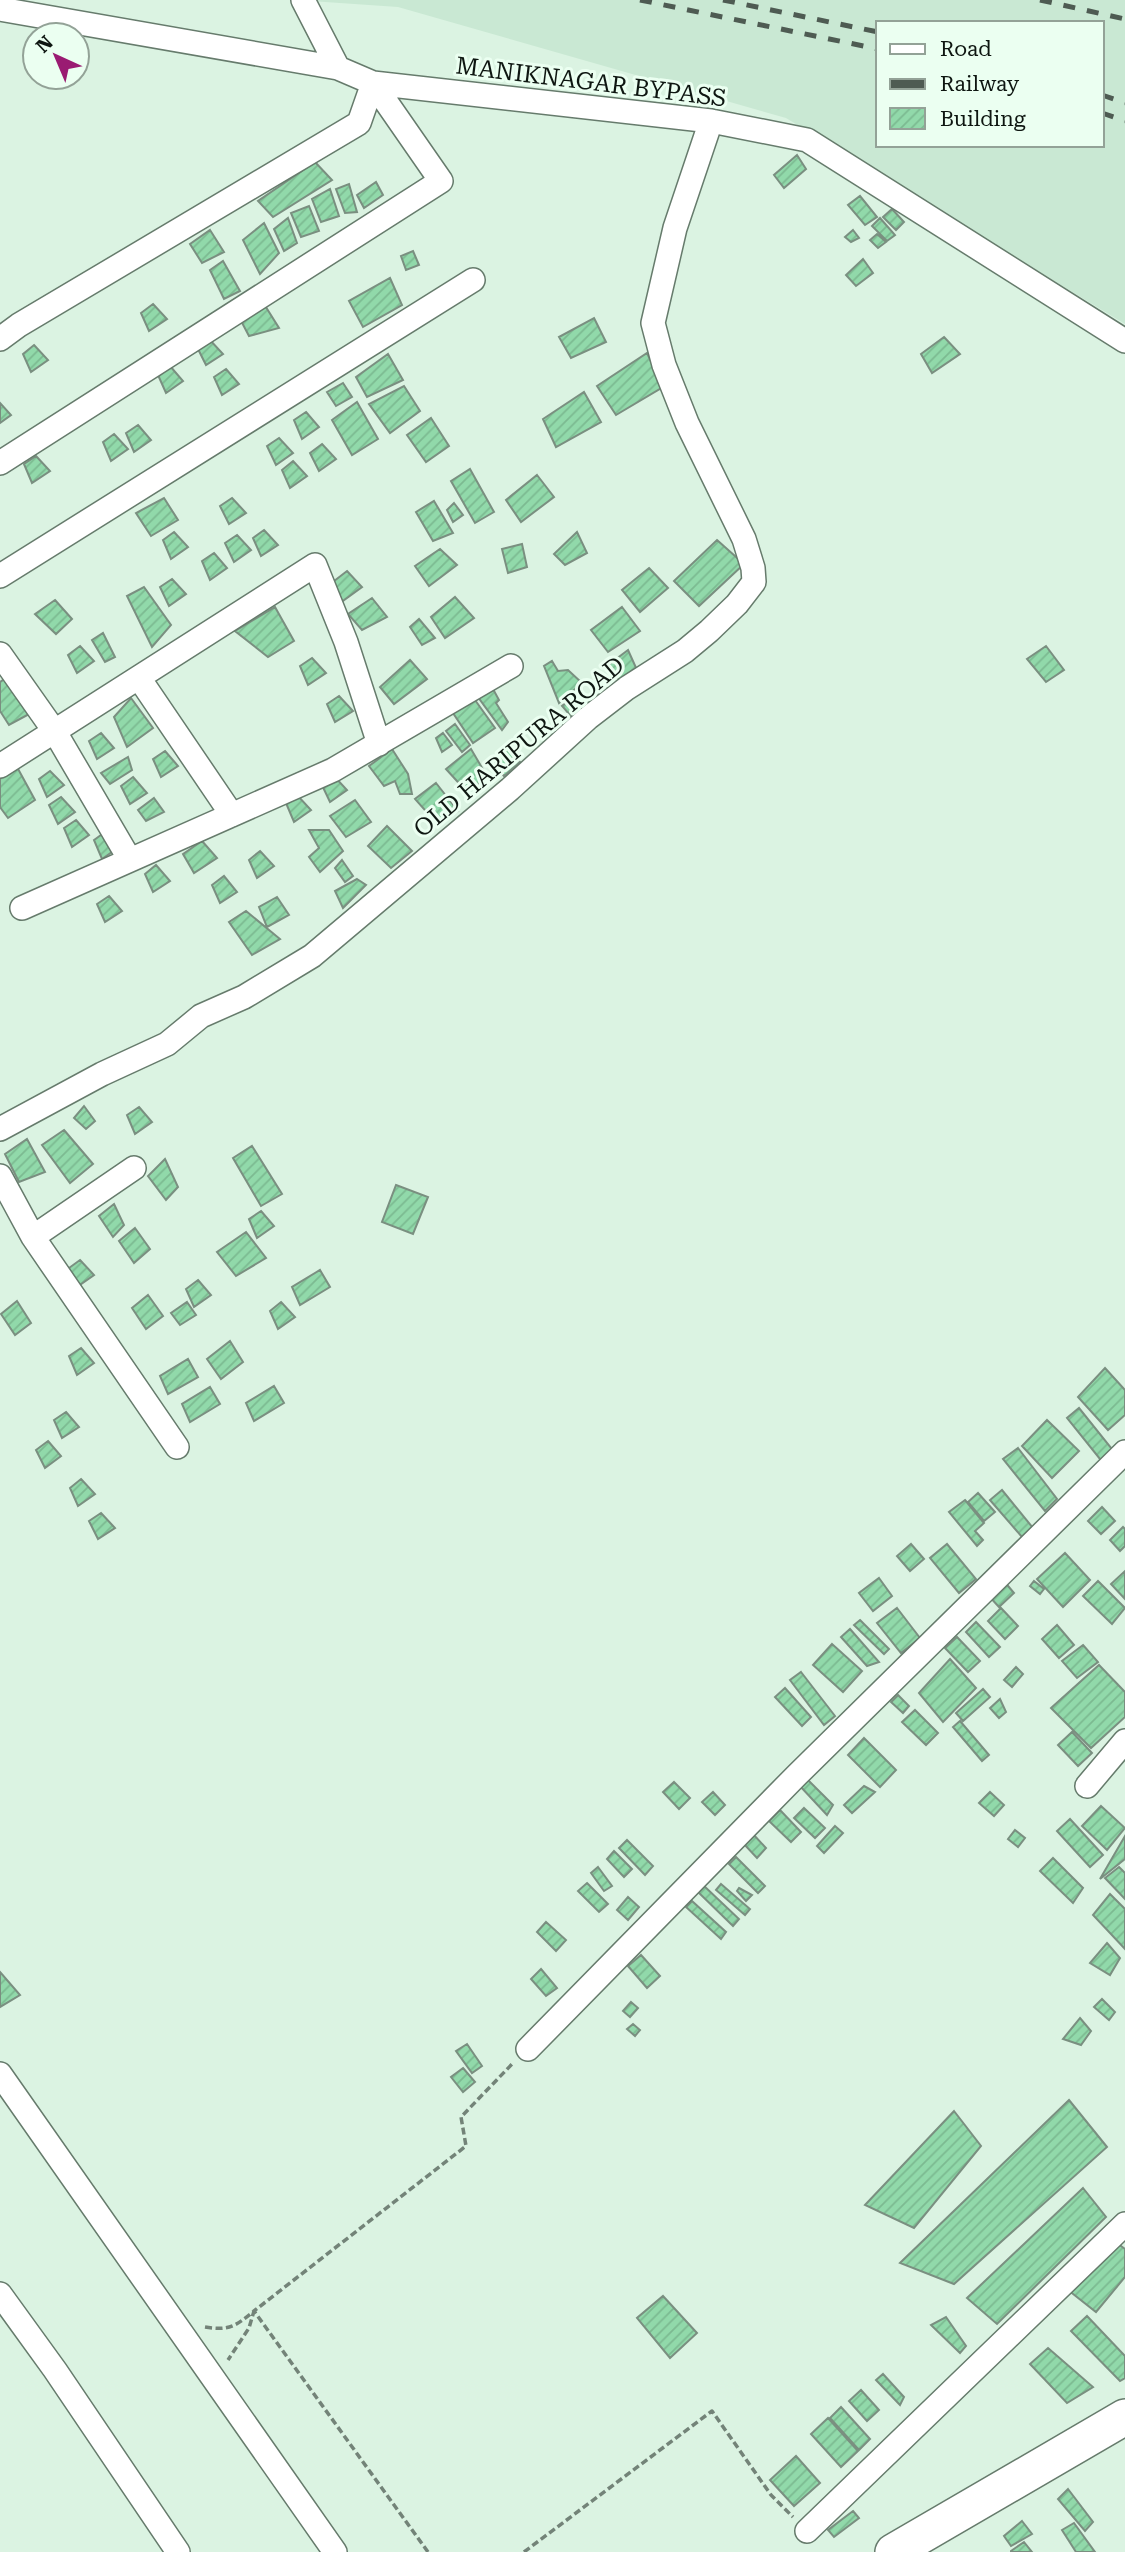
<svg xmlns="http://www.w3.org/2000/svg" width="1125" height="2552" viewBox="0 0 1125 2552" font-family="'Roboto Serif',serif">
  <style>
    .built { fill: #c9e8d3; fill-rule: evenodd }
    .building { fill: url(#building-hatch); stroke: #7a8f80; stroke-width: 2 }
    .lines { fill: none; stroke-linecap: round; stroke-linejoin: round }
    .minor-casing { stroke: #667b6c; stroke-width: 26 }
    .primary-casing { stroke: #667b6c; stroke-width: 38 }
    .path { stroke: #738378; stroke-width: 3.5; stroke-dasharray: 7 3.5; stroke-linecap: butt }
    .minor { stroke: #fff; stroke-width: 23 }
    .primary { stroke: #fff; stroke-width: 35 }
    .rail { stroke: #4e5b52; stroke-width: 5; stroke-dasharray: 12 12; stroke-linecap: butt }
    .labels { text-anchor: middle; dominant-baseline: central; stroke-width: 6; stroke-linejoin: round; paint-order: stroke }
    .street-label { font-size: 24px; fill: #0e1611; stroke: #ebfff1 }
  </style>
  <defs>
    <pattern id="building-hatch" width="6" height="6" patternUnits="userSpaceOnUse" patternTransform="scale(1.75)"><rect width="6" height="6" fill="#91d9aa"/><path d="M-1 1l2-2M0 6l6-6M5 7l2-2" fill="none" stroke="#7cba91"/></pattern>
  </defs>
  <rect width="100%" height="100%" fill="#dbf3e2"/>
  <path class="built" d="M296,0h829v324l-339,-206 -388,-111zM878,23h224v122h-224z"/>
  <path class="building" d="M797,155l9,14 -22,19 -10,-13z
    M315,162l17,18 -59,37 -15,-16z
    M376,182l7,13 -19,13 -7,-13z
    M349,184l8,28 -12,1 -9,-24z
    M330,189l9,27 -18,6 -9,-23z
    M860,196l17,21 -12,8 -17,-20z
    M309,206l10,25 -18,6 -10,-24z
    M892,209l12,13 -8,8 -13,-13z
    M288,218l9,25 -13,8 -10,-22z
    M880,218l15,17 -8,6 -15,-15z
    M264,223l15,30 -19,21 -17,-34z
    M210,230l14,22 -22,11 -12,-19z
    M853,230l6,8 -8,4 -6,-5z
    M877,234l9,8 -8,6 -8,-8z
    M413,251l6,14 -13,5 -5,-14z
    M863,259l10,14 -17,13 -10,-11z
    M223,261l17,30 -16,8 -14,-29z
    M390,278l12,27 -39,22 -14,-26z
    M153,304l14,15 -18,12 -8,-18z
    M264,304l15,24 -30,8 -10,-19z
    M594,318l12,24 -35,16 -12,-21z
    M944,337l16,17 -28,19 -11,-19z
    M209,339l14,15 -17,11 -9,-18z
    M34,345l14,15 -17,12 -8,-18z
    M647,353l16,34 -47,28 -19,-29z
    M388,354l15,26 -36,17 -11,-20z
    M170,366l13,15 -17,12 -8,-18z
    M226,369l13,15 -17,11 -8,-18z
    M343,383l9,14 -16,9 -9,-14z
    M404,386l16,25 -30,22 -21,-29z
    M584,392l17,30 -45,25 -13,-28z
    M357,402l21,37 -26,16 -20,-35z
    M0,403l11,12 -11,8z
    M306,412l13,15 -17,12 -8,-19z
    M431,418l18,28 -23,16 -19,-27z
    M138,425l13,15 -17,12 -8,-19z
    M114,434l14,15 -17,12 -8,-19z
    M279,438l14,15 -17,12 -9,-19z
    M322,444l14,15 -17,12 -9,-18z
    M36,456l14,15 -18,12 -8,-19z
    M293,461l14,15 -17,12 -8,-18z
    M470,469l24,43 -19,11 -24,-42z
    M537,475l17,22 -33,25 -15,-22z
    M164,498l14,22 -27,16 -15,-23z
    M232,498l14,15 -17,11 -9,-18z
    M434,501l19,32 -20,8 -17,-29z
    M454,503l9,12 -10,7 -6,-12z
    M264,530l14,15 -17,11 -8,-18z
    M174,532l14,15 -17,12 -8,-19z
    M577,532l10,21 -22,12 -11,-11z
    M237,535l14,15 -17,12 -9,-19z
    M717,540l27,24 -45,42 -25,-25z
    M522,544l5,23 -19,6 -6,-24z
    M440,549l17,16 -28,21 -14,-20z
    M214,553l13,15 -17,12 -8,-19z
    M649,568l19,20 -28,24 -18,-22z
    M347,571l15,16 -22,16 -11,-18z
    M172,579l14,15 -17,12 -9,-19z
    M144,587l27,38 -19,22 -25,-51z
    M455,597l19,21 -29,20 -14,-21z
    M372,598l15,19 -25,13 -14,-16z
    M55,600l17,19 -16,15 -21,-20z
    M275,607l19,34 -26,16 -33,-26z
    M622,607l18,24 -32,21 -17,-22z
    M419,619l16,19 -13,7 -12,-18z
    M103,633l12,24 -10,5 -13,-22z
    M80,646l14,15 -17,12 -9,-18z
    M1046,646l18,24 -18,12 -19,-23z
    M628,650l9,20 -16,12 -14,-16z
    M312,658l14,15 -18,12 -8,-19z
    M410,660l17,19 -33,25 -14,-17z
    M552,661l6,10 10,-1 14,13 -23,20 -15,-37z
    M9,676l22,37 -22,12 -9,-14v-29z
    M493,689l6,11 -3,3 12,19 -6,8 -24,-33z
    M339,696l14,15 -18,11 -8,-18z
    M575,696l13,18 -11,9 -15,-17z
    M131,698l22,30 -26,19 -13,-30z
    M475,700l20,28 -22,15 -20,-30z
    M455,724l15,21 -8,7 -16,-21z
    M101,733l13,15 -17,11 -8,-18z
    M443,733l9,12 -10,7 -6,-14z
    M506,748l14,14 -16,14 -11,-13z
    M392,749l16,25 4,20h-12l-5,-13 -11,5 -15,-20z
    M471,749l17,29 -22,13 -20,-22z
    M165,751l13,15 -17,11 -8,-18z
    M128,757l4,13 -22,14 -9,-11z
    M17,767l18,33 -27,18 -8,-11v-28z
    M50,771l14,14 -17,12 -8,-18z
    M333,775l14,15 -17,12 -9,-19z
    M133,777l14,16 -17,11 -9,-18z
    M436,783l22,28 -19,15 -24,-27z
    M297,795l14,15 -17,12 -8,-19z
    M61,797l14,15 -17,12 -9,-19z
    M154,798l10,14 -18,9 -8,-11z
    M355,800l16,22 -25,15 -16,-21z
    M76,820l13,15 -17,12 -8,-19z
    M387,826l25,25 -21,17 -23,-22z
    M309,830h20l14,21 -23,21 -11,-15 10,-9z
    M105,832l14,15 -17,12 -8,-19z
    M202,841l15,17 -23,15 -11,-19z
    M260,851l14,15 -17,12 -8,-18z
    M342,860l11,16 -8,6 -10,-14z
    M156,865l14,16 -17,11 -8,-18z
    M224,876l13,16 -17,11 -8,-18z
    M357,879l9,6 -23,23 -8,-17z
    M109,896l13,15 -17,11 -8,-18z
    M277,897l12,18 -22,12 -8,-20z
    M246,911l34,28 -28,16 -23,-33z
    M84,1106l11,15 -9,8 -12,-11z
    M139,1107l13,15 -17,12 -8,-19z
    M64,1130l29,34 -23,19 -28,-38z
    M27,1139l18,33 -26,10 -14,-28z
    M252,1146l30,48 -21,12 -28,-48z
    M165,1159l13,28 -12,13 -18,-24z
    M396,1185l32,12 -15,37 -31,-12z
    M114,1204l10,21 -11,12 -14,-21z
    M261,1211l13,15 -17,12 -8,-19z
    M135,1228l15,21 -16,14 -15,-22z
    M246,1232l20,26 -30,18 -19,-24z
    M80,1260l14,15 -17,12 -8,-19z
    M320,1270l10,17 -30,18 -8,-18z
    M198,1280l13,15 -17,12 -8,-18z
    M148,1295l15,21 -17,13 -14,-21z
    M17,1301l14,22 -16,12 -14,-21z
    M187,1302l9,13 -16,10 -9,-12z
    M281,1302l14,15 -17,12 -8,-18z
    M230,1341l13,21 -22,17 -14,-20z
    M81,1348l13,15 -17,12 -8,-19z
    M188,1359l10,18 -30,17 -8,-18z
    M1105,1368l20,22v25l-17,15 -30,-33z
    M274,1386l10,17 -30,18 -8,-18z
    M210,1387l10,17 -30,18 -8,-18z
    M1079,1408l37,46 -12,10 -37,-46z
    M66,1412l13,15 -17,11 -8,-18z
    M1047,1420l32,31 -27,27 -30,-32z
    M48,1441l13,15 -16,12 -9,-18z
    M1018,1448l39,51 -12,12 -42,-52z
    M81,1479l14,15 -17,12 -8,-18z
    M1002,1490l31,38 -11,9 -32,-37z
    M978,1493l17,19 -11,9 -16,-19z
    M965,1500l19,23 -9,8 8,9 -6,6 -28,-34z
    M1102,1507l13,14 -14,13 -13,-13z
    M101,1513l14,15 -17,11 -9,-18z
    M1123,1527l2,2v17l-5,5 -10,-11z
    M911,1544l13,15 -14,12 -13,-15z
    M947,1544l29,35 -17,14 -29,-35z
    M1065,1553l25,27 -27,27 -26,-28z
    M1125,1571v28l-14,-15z
    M879,1578l13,18 -19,15 -14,-18z
    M1003,1580l11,13 -15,14 -11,-12z
    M1034,1581l10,8 -4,5 -10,-8z
    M1098,1581l27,27 -13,16 -29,-28z
    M897,1608l23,30 -19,15 -24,-30z
    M1001,1608l17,18 -13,13 -17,-18z
    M860,1620l29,29 -5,5 -30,-29z
    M976,1622l24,25 -11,10 -23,-25z
    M1057,1625l17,20 -15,13 -17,-19z
    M850,1629l29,33 -12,4 -26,-29z
    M957,1637l23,24 -12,11 -23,-24z
    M832,1644l30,27 -19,21 -30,-27z
    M1083,1645l15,17 -21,16 -15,-17z
    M950,1659l26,29 -33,34 -24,-29z
    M1099,1665l26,27v25l-34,31 -40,-40z
    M1016,1667l7,7 -11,13 -8,-7z
    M801,1672l34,44 -11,9 -34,-45z
    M785,1688l26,29 -9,9 -27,-29z
    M983,1689l7,8 -27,24 -7,-8z
    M898,1695l11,11 -6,7 -12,-11z
    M1000,1699l6,13 -7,6 -9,-10z
    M915,1710l23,23 -12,12 -24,-23z
    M960,1721l29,34 -7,6 -29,-34z
    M1072,1732l20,21 -14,13 -20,-21z
    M864,1738l32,32 -16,17 -32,-32z
    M806,1778l27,27 -6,10 -28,-30z
    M674,1782l16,16 -11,11 -16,-17z
    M864,1786l11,6 -23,21 -8,-8z
    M713,1792l12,13 -10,10 -13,-13z
    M990,1792l14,13 -10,11 -15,-13z
    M1101,1806l24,22 -18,22 -25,-24z
    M804,1808l21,20 -10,10 -21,-20z
    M780,1810l21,22 -10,10 -22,-21z
    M1070,1819l33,36 -13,12 -33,-36z
    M835,1826l8,7 -19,20 -7,-7z
    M1015,1830l10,8 -7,9 -10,-8z
    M752,1833l14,15 -9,10 -14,-15z
    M1125,1836v23l-25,20z
    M627,1840l26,26 -8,9 -26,-27z
    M614,1851l18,18 -8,8 -17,-18z
    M736,1857l29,29 -7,7 -29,-29z
    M1053,1858l30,30 -10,15 -33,-32z
    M598,1867l14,19 -8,5 -13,-18z
    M1119,1867l6,6v26l-20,-21z
    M587,1883l21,21 -9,8 -21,-21z
    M721,1884l29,25 -5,6 -29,-25z
    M703,1885l36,34 -6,7 -36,-35z
    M739,1888l13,7 -6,6 -9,-10z
    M1110,1894l15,15v40l-32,-34z
    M628,1897l11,10 -11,13 -11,-10z
    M692,1901l34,31 -5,7 -35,-32z
    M546,1922l20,18 -10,11 -19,-19z
    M1107,1943l13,15 -10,17 -20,-12z
    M641,1955l19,21 -13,12 -19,-22z
    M541,1969l16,19 -11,8 -15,-17z
    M0,1972l20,23 -20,12z
    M1102,1999l13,13 -6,8 -15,-13z
    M631,2002l7,6 -8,9 -7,-6z
    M1080,2018l11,13 -10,14 -18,-6z
    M633,2024l7,6 -5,6 -8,-7z
    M467,2044l15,22 -10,7 -16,-22z
    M463,2068l12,14 -12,10 -12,-15z
    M1069,2100l38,47 -153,137 -54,-21z
    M954,2111l27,35 -67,82 -49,-23z
    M1083,2188l23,29 -109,107 -30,-26z
    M1117,2243l8,6v28l-29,35 -28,-22z
    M663,2296l34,37 -27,25 -33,-40z
    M1087,2316l38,40v22l-5,3 -49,-50z
    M946,2317l20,29 -6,7 -29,-28z
    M1048,2348l45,39 -26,16 -37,-39z
    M883,2374l21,23 -4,8 -24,-25z
    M861,2390l18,20 -12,11 -18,-20z
    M841,2407l29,32 -11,11 -29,-32z
    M828,2418l30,33 -17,16 -30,-33z
    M796,2456l24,27 -26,23 -24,-26z
    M1068,2489l25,33 -8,9 -27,-32z
    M853,2511l6,7 -25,19 -6,-7z
    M1022,2521l10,13 -21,12 -7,-10z
    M1074,2523l21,29h-19l-14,-22z
    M1024,2542l8,10h-21v-1z"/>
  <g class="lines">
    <defs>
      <path id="minor" d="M303,0l35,68
        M0,9l338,59 35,15 338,38 96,19 318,201
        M0,339l19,-14 340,-202 14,-40
        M0,463l441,-282 -68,-98
        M0,576l473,-296
        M0,654l55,78 75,128
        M139,678l93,137
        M0,766l315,-201 31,77 33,102
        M22,908l311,-138 178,-104
        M0,1129l102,-55 65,-30 34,-28 43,-19 68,-41 198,-167 78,-71 39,-30 58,-37 24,-20 28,-27 17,-22 -1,-14 -9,-29 -57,-116 -23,-58 -11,-42 22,-95 36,-107
        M0,1176l33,61 144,210
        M33,1237l101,-69
        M1087,1786l38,-45
        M528,2049l269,-274 328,-323
        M0,2074l335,478
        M0,2294l55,76 123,182
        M807,2531l318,-307"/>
      <path id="primary" d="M893,2552l232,-135"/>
    </defs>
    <use href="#minor" class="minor-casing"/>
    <use href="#primary" class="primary-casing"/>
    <path class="path" d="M205,2327c24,4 31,-1 49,-16l-5,17 -21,32
      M428,2552l-174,-241 212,-165 -5,-29 53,-55
      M524,2552l188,-141 59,84 22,22"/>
    <use href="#minor" class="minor"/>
    <use href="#primary" class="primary"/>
    <path class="rail" d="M640,0l238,49
      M723,0l155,32
      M1040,0l85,19
      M1102,95l23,8
      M1102,113l23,8"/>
  </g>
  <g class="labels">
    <g class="street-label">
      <text transform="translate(591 82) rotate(7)">MANIKNAGAR BYPASS</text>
      <text transform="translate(519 747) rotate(-40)">OLD HARIPURA ROAD</text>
    </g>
  </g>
  <rect x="876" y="21" width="228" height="126" fill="#ebfff1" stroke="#93a297" stroke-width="2"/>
  <rect x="890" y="44" width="35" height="10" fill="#ffffff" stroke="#93a297" stroke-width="2"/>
  <text x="940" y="56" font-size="21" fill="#0e1611">Road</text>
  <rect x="890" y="79" width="35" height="10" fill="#4e5b52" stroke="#93a297" stroke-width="2"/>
  <text x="940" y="91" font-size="21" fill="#0e1611">Railway</text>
  <rect x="890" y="108" width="35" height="21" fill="url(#building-hatch)" stroke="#93a297" stroke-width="2"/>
  <text x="940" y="126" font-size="21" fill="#0e1611">Building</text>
  <g transform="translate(56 56) rotate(316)"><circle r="33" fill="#ebfff1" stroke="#93a297" stroke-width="2"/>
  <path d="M0-5L12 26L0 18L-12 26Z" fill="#9a1b72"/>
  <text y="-10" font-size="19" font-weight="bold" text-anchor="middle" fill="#0e1611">N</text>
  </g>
</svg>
